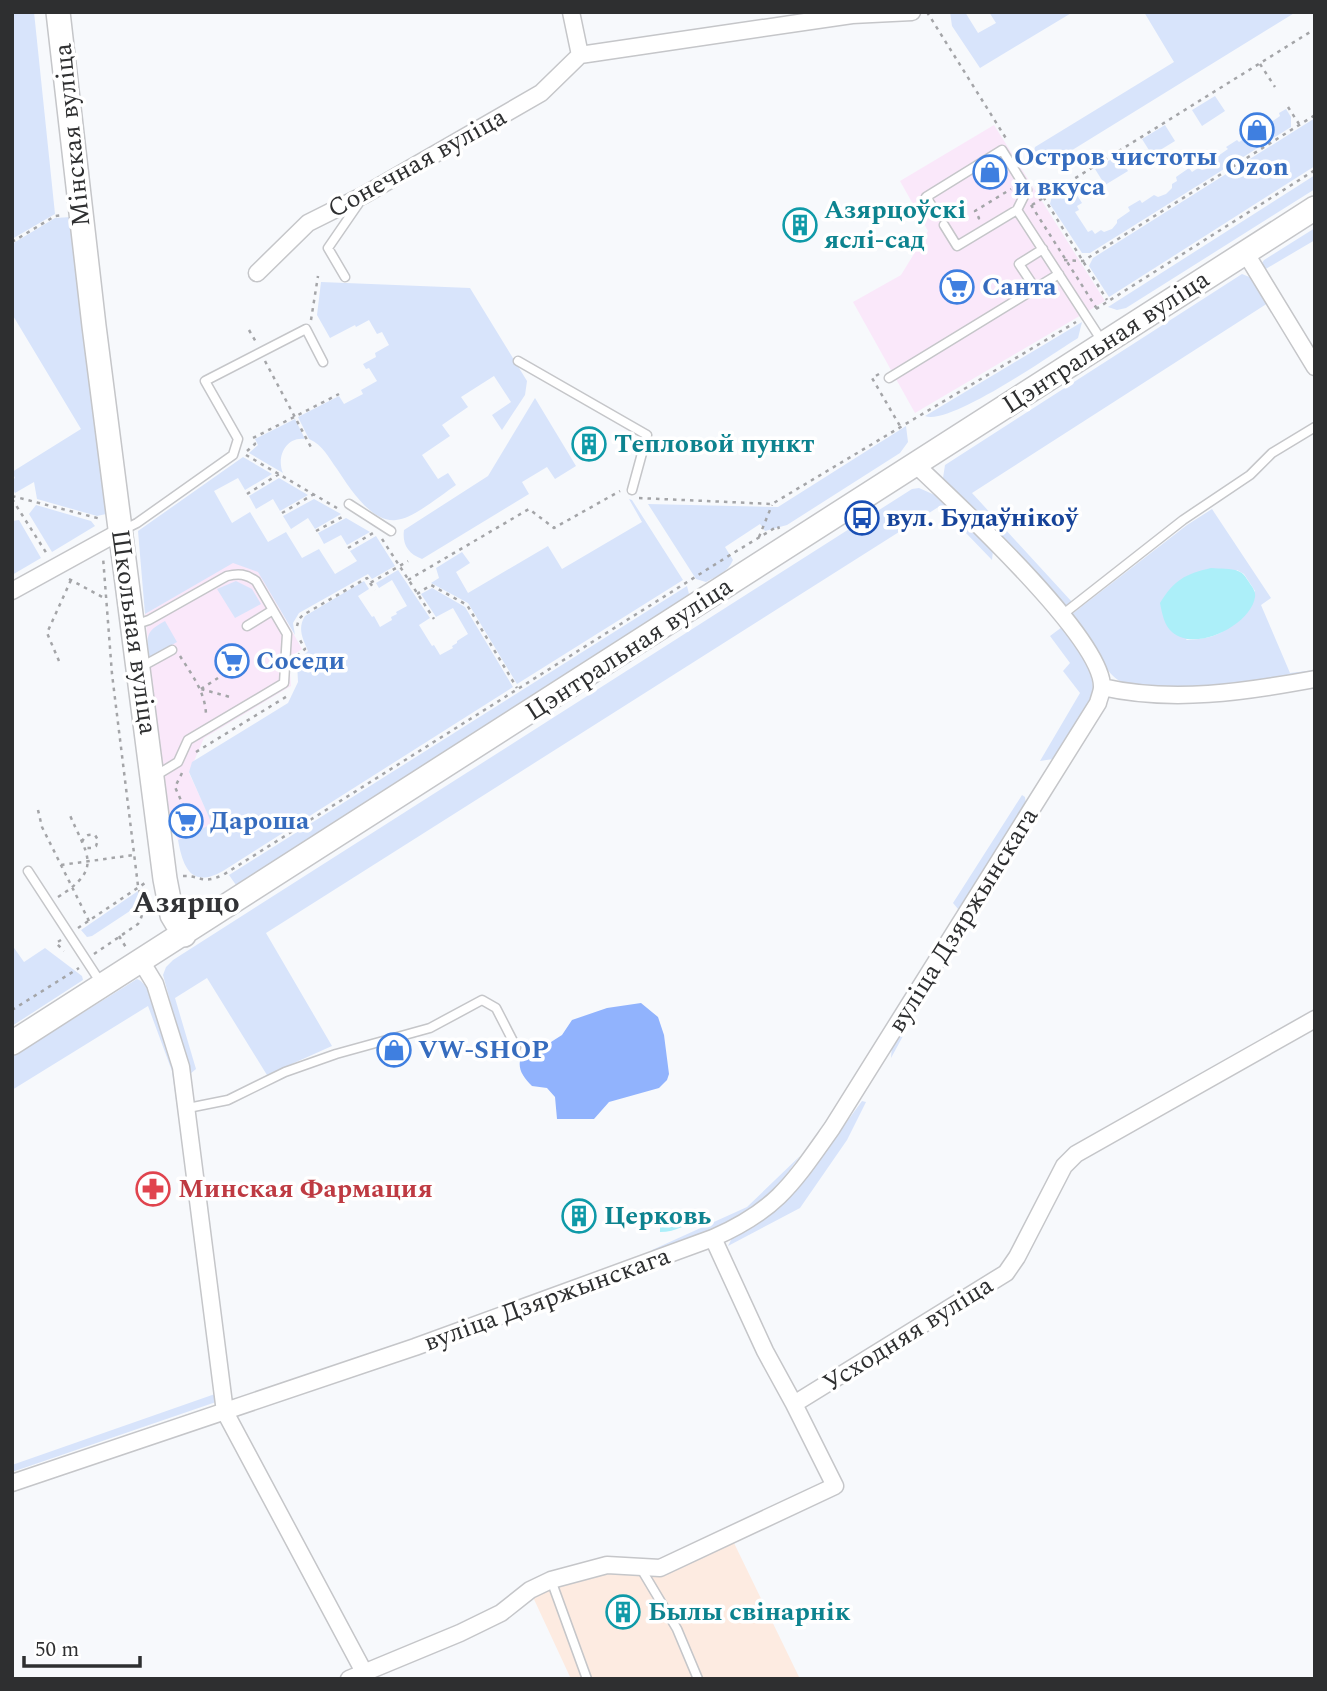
<svg xmlns="http://www.w3.org/2000/svg" width="1327" height="1691" viewBox="0 0 1327 1691" font-family="Spectral,serif">
  <style>
    .commercial { fill: #fae8fa }
    .industrial { fill: #fdebe1 }
    .green { fill: #d8e4fb; fill-rule: evenodd }
    .forest { fill: #91b3fd }
    .water { fill: #aceff9 }
    .lines { fill: none; stroke-linecap: round; stroke-linejoin: round }
    .lane-casing { stroke: #c5c6c9; stroke-width: 11 }
    .street-casing { stroke: #c5c6c9; stroke-width: 19 }
    .secondary-casing { stroke: #c5c6c9; stroke-width: 26 }
    .path { stroke: #a4a5a8; stroke-width: 2.5; stroke-dasharray: 3.5 5; stroke-linecap: butt }
    .lane { stroke: #fff; stroke-width: 8 }
    .street { stroke: #fff; stroke-width: 16 }
    .secondary { stroke: #fff; stroke-width: 23 }
    .labels { text-anchor: middle; dominant-baseline: central; stroke-width: 7; stroke-linejoin: round; paint-order: stroke }
    .street-label { font-size: 26px; fill: #2e2f30; stroke: #fff }
    .shop-label { font-size: 26px; font-weight: bold; fill: #366cbe; stroke: #fff; text-anchor: start }
    .culture-label { font-size: 26px; font-weight: bold; fill: #0d838f; stroke: #fff; text-anchor: start }
    .transit-label { font-size: 26px; font-weight: bold; fill: #164399; stroke: #fff; text-anchor: start }
    .health-label { font-size: 26px; font-weight: bold; fill: #be3a42; stroke: #fff; text-anchor: start }
    .quarter-label { font-size: 30px; font-weight: bold; fill: #323336; stroke: #fff }
  </style>
  <rect width="100%" height="100%" fill="#f7f9fc"/>
  <path class="commercial" d="M994,125l111,176 -190,112 -62,-111 48,-27 27,-44 -28,-50z
    M233,562l25,9 44,78 -13,9 2,28 -87,52 -15,35 24,52 -35,15 -12,-28 -21,-198z"/>
  <path class="industrial" d="M734,1543l66,136h-229l-39,-84 76,-26 61,3z"/>
  <path class="green" d="M12,12h22l21,202 -43,25z
    M950,12h15l13,21 18,-10 -7,-11h84l-93,56 -28,-42z
    M1144,12h152l-248,153 -10,-3 -4,-11 1,-4 139,-85z
    M1215,96l10,15 -23,15 -10,-16z
    M1286,109l5,8v10l-201,126h-8l-32,-49 2,-8 18,-12 12,19 -5,3 2,4 -4,2 13,20 4,-2 3,4 6,-4 3,2 8,-3 5,-6v-3l13,-9 -2,-4 12,-7 2,3 12,-8 4,2 8,-3 6,-6v-4l5,-3 -1,-4 13,-9 3,4 6,-4 4,2 8,-2 5,-6v-4l13,-9 -2,-2 11,-7 2,2 13,-8 4,2 7,-2 5,-5 -1,-4 13,-9 -1,-3z
    M1315,118v48l-206,131 -20,-31 4,-8z
    M1165,125l10,16 -23,14 -10,-16z
    M1118,155l10,16 -23,14 -10,-16z
    M1315,175v14l-189,119 -9,2 -9,-3z
    M71,217l9,92 26,205 -9,2 -60,-17 -3,-17 -19,11 -3,-5v-8l3,-2 -3,-6 69,-43 -69,-115v-70l43,-26z
    M1315,228v12l-51,30 -2,-7 2,-3z
    M1242,274l10,4 16,25 -296,190 100,109 -5,5 -4,-1 -116,-122 -4,-6 2,-13z
    M321,282l149,6 57,93 -2,14 -23,35 -10,-15 19,-13 -17,-26 -33,21 7,10 -26,18 8,11 -28,19 16,24 10,-6 8,12c-15,10 -43,34 -60,35 -25,3 -47,-33 -59,-51 -9,-12 -14,-24 -28,-30l-11,-22 41,-21 5,8 19,-10 -2,-4 16,-9 -8,-13 -3,1 -3,-5 13,-7 -1,-4 14,-8 -7,-13 -5,2 -8,-14 -13,7 -1,-2 -25,13 -13,-23z
    M1082,322l-4,16c-26,16 -128,88 -153,78z
    M535,398l41,68 -21,13 -8,-12 -25,15 7,12 -107,65c-14,-5 -20,-15 -18,-29l84,-54z
    M295,419l10,20c-19,-3 -29,18 -22,34l-34,-20 9,-8 -3,-6z
    M906,426l2,16 -8,11 -113,72 -22,6 -5,-7 -35,23 8,13c-5,12 -16,16 -27,22l-10,-3 -48,-75 130,3z
    M243,457l29,17 -27,16 -7,-12 -24,13 18,32 18,-11 18,30 18,-10 16,26 17,-9 16,25 22,-13 -7,-10 26,-15 19,30 -23,13 -4,-5 -69,39 -6,10 2,12 -37,-63 -25,-9 -88,51 -7,-83z
    M279,478l29,17 -28,16 -7,-12 -17,10 -7,-13z
    M919,488l18,8 56,54 -1,10 -52,-54 -674,427 66,113 -65,29 -60,-97 -32,20 21,71 -6,5 -27,-99 3,-8 7,-7 739,-471z
    M314,499l27,15 -26,15 -7,-11 -17,11 -8,-13z
    M629,499l3,1 51,80 -166,104 -49,-81 -37,-20 8,-5 -3,-10 26,-16 8,11 -14,9 12,21 80,-47 14,23 80,-47z
    M36,505l55,16 4,5 -43,26 -23,-38z
    M1212,509l59,89 -10,7 29,68 25,-3v5l-129,15 -61,-6c-19,-9 -23,-25 -33,-42 -6,-10 -13,-19 -20,-28l115,-89zM1237,570l7,4 11,17c-23,34 -25,47 -69,49z
    M346,518l24,14 -23,13 -6,-10 -17,9 -6,-11z
    M19,520l22,38 -29,17v-54z
    M398,570l32,48 -11,7 13,21 2,-1 6,10 13,-7 -1,-2 5,-3v-2l11,-7 -15,-26 -17,9 -15,-23 11,-6 33,19 48,80 -290,184c-32,18 -40,-4 -45,-31l34,-16 -23,-52 3,-10 96,-59 10,-21 -1,-20 11,-11c-5,-12 -11,-22 -3,-35l59,-35 5,8 -11,7 14,21 2,-1 6,11 12,-7 -1,-3 6,-3 -1,-2 11,-6 -15,-26 -13,8 -3,-5z
    M236,581l16,8 9,15 -26,14 -18,-29z
    M687,586l2,8 -4,7 -449,284 -7,-10z
    M165,621l12,21 -28,16c-2,-21 -5,-26 16,-37z
    M1062,627c15,21 32,40 31,66l-34,59 -6,7 -13,2 40,-68 -17,-22 7,-8 -20,-27z
    M1022,795l3,2 1,8 -63,103 -5,1 -5,-6z
    M138,891l1,14 -47,31 -5,1 -6,-7z
    M987,891l7,1 -67,100 -36,66 1,-13z
    M12,945l12,17 21,-14 37,28 1,4 -71,46z
    M137,979c22,7 40,105 46,129l-4,13 -7,-50 -24,-65 -136,84v-33z
    M862,1101l4,1 -19,38 -47,68 -72,38 4,-8 30,-18 21,-16 19,-21z
    M800,1156l-31,42 -33,24 -81,32 -3,-4 95,-43z
    M215,1394l1,8 -204,70v-7z"/>
  <path class="forest" d="M641,1003l17,14 6,18 5,39 -2,6 -8,8 -50,14 -15,17h-37l-2,-22 -8,-9 -15,-2c-12,-12 -17,-22 -7,-37l26,-7 11,-7 10,-15 35,-12z"/>
  <path class="water" d="M1211,568c9,1 20,0 27,3 6,2 8,7 11,11 3,5 7,9 6,15 -4,28 -60,56 -83,35 -8,-7 -10,-19 -12,-29 14,-23 25,-29 51,-35z
    M699,1210l3,6c-13,8 -26,16 -42,16v-8l12,-8z"/>
  <g class="lines">
    <defs>
      <path id="lane" d="M1017,210l85,131
        M935,211l-9,-14 76,-47 25,40 -10,20 -60,36 -13,-21
        M345,277l-17,-29 33,-48
        M1035,288l-16,-24 24,-15
        M518,361l129,74 -15,55
        M889,378l170,-104
        M349,504l42,27
        M123,530l14,-7 96,-68 5,-16 -33,-58 101,-52 17,33
        M1062,615l121,-95 67,-45 22,-22 43,-26
        M134,625l15,-5 78,-44c12,-3 19,-2 29,5l31,53 -3,49 -96,57 -10,22 -23,14
        M247,626l26,-16
        M141,667l31,-17
        M28,871l73,112
        M188,1108l40,-8 57,-28 51,-18 94,-26 52,-28 14,8 20,39
        M640,1567l37,62 21,50
        M551,1580l36,99"/>
      <path id="street" d="M580,55l272,-40 60,-3
        M1245,252l70,115
        M257,273l51,-50 56,-28 177,-102 39,-38 -9,-43
        M12,591l109,-60
        M1102,687c70,16 143,5 213,-8
        M141,961l14,23 26,83 44,345 139,260
        M713,1238l52,113 29,53 212,-131 11,-16 47,-91 12,-12 239,-135
        M12,1483l403,-136 298,-109c64,-28 80,-55 119,-110l266,-425c1,-5 4,-11 4,-16 1,-49 -147,-185 -186,-222
        M349,1679l111,-46 41,-20 29,-23 21,-10 56,-15 53,3 175,-82 -41,-82"/>
      <path id="secondary" d="M58,12l36,314 71,553 7,36 12,20
        M12,1043l1303,-835"/>
    </defs>
    <use href="#lane" class="lane-casing"/>
    <use href="#street" class="street-casing"/>
    <use href="#secondary" class="secondary-casing"/>
    <path class="path" d="M927,12l80,128
      M1260,64l15,23
      M1288,107l11,17
      M1039,190l68,110
      M1031,205l66,104
      M1032,205l283,-176
      M978,219l1,-1 -4,-7 36,-22
      M12,242l43,-26 8,-1
      M1064,260l19,1 232,-146
      M1096,309l219,-139
      M311,320l7,-44
      M249,330l7,12
      M265,361l48,90
      M879,374l-7,4 28,48
      M247,451l8,-7 -2,-6 86,-44
      M246,455l91,53
      M247,494l32,-20
      M12,496l89,23
      M639,498l133,6 304,-182
      M12,499l35,55
      M282,513l32,-19
      M316,531l28,-15
      M759,537l13,-32
      M382,539l52,80
      M348,548l25,-15
      M69,579l37,20
      M408,580l121,-71 25,19 66,-37
      M370,583l5,7
      M417,594l14,-9 36,20 50,83
      M297,626l2,-7 4,-4 64,-37 3,5 38,-22
      M180,656c12,19 26,37 26,60
      M297,656l8,-7 -5,-9
      M59,661l-12,-28 24,-53
      M201,689l29,8
      M201,689l17,-11
      M196,752l93,-57
      M182,773l-7,14 9,20
      M38,810l4,17 47,94
      M82,842c3,-7 6,-8 13,-7l3,5 -2,6 -5,2h-7
      M61,865l73,-10
      M183,876c18,-1 17,9 40,-1l507,-320 48,-29 1,3
      M58,897c46,-29 29,-41 11,-84
      M78,928l67,-45
      M119,936l8,13
      M61,940l-5,3 8,8
      M94,954l44,-30c8,-12 4,-25 0,-38l-26,-212 -9,-117
      M12,1010l67,-42"/>
    <use href="#lane" class="lane"/>
    <use href="#street" class="street"/>
    <use href="#secondary" class="secondary"/>
  </g>
  <defs>
    <symbol id="shop-ring" viewBox="-11 -11 22 22"><circle r="9.5" fill="#fff" stroke="#3f7fe0" stroke-width="1.5"/><path d="M-5-2.5h2.3a2.7 3.5 0 0 1 5.4 0H5L5.5 6h-11ZM-1.5-2.5h3a1.5 2.3 0 0 0-3 0Z" fill="#3f7fe0"/></symbol>
    <symbol id="building-ring" viewBox="-11 -11 22 22"><circle r="9.5" fill="#fff" stroke="#0f9aa8" stroke-width="1.5"/><path d="M-4-6H4V6H1V3H-1V6H-4ZM-2.5-4.3h1.7v1.8h-1.7ZM.8-4.3h1.7v1.8H.8ZM-2.5-1h1.7V.8h-1.7ZM.8-1h1.7V.8H.8Z" fill="#0f9aa8"/></symbol>
    <symbol id="supermarket-ring" viewBox="-11 -11 22 22"><circle r="9.5" fill="#fff" stroke="#3f7fe0" stroke-width="1.5"/><path d="M-6-5.5h2.5l.6 2H6L4.5 2H-2.5L-4.4-4H-6ZM-1.5 3.2a1.3 1.3 0 1 0 .1 0ZM3 3.2a1.3 1.3 0 1 0 .1 0Z" fill="#3f7fe0"/></symbol>
    <symbol id="bus-ring" viewBox="-11 -11 22 22"><circle r="9.5" fill="#fff" stroke="#1a4fb4" stroke-width="1.5"/><path d="M-5-6H5V4H4V6H2V4H-2V6H-4V4H-5ZM-3.5-4V0h7V-4ZM-3.5 1.2v1.5H-2V1.2ZM2 1.2v1.5H3.5V1.2Z" fill="#1a4fb4"/></symbol>
    <symbol id="pharmacy-ring" viewBox="-11 -11 22 22"><circle r="9.5" fill="#fff" stroke="#e0444e" stroke-width="1.5"/><path d="M-2-6h4v4h4v4h-4v4h-4v-4h-4v-4h4Z" fill="#e0444e"/></symbol>
  </defs>
  <g fill-rule="evenodd">
    <use href="#shop-ring" x="1238" y="111" width="38" height="38"/>
    <use href="#shop-ring" x="971" y="153" width="38" height="38"/>
    <use href="#building-ring" x="781" y="206" width="38" height="38"/>
    <use href="#supermarket-ring" x="938" y="268" width="38" height="38"/>
    <use href="#building-ring" x="570" y="425" width="38" height="38"/>
    <use href="#bus-ring" x="843" y="499" width="38" height="38"/>
    <use href="#supermarket-ring" x="213" y="642" width="38" height="38"/>
    <use href="#supermarket-ring" x="167" y="802" width="38" height="38"/>
    <use href="#shop-ring" x="375" y="1031" width="38" height="38"/>
    <use href="#pharmacy-ring" x="134" y="1170" width="38" height="38"/>
    <use href="#building-ring" x="560" y="1197" width="38" height="38"/>
    <use href="#building-ring" x="604" y="1593" width="38" height="38"/>
  </g>
  <g class="labels">
    <g class="street-label">
      <text transform="translate(72 135) rotate(-96)">Мінская вуліца</text>
      <text transform="translate(417 163) rotate(-29)">Сонечная вуліца</text>
      <text transform="translate(1106 342) rotate(-33)">Цэнтральная вуліца</text>
      <text transform="translate(134 632) rotate(82)">Школьная вуліца</text>
      <text transform="translate(629 649) rotate(-33)">Цэнтральная вуліца</text>
      <text transform="translate(963 920) rotate(-58)">вуліца Дзяржынскага</text>
      <text transform="translate(547 1299) rotate(-20)">вуліца Дзяржынскага</text>
      <text transform="translate(908 1334) rotate(-32)">Усходняя вуліца</text>
    </g>
    <g class="shop-label">
      <text x="1014" y="157">Остров чистоты<tspan x="1014" dy="30">и вкуса</tspan></text>
      <text x="1257" y="167" text-anchor="middle">Ozon</text>
      <text x="982" y="287">Санта</text>
      <text x="256" y="661">Соседи</text>
      <text x="210" y="821">Дароша</text>
      <text x="418" y="1050">VW-SHOP</text>
    </g>
    <g class="culture-label">
      <text x="824" y="210">Азярцоўскі<tspan x="824" dy="30">яслі-сад</tspan></text>
      <text x="614" y="444">Тепловой пункт</text>
      <text x="604" y="1216">Церковь</text>
      <text x="648" y="1612">Былы свінарнік</text>
    </g>
    <g class="transit-label">
      <text x="886" y="518">вул. Будаўнікоў</text>
    </g>
    <g class="health-label">
      <text x="178" y="1189">Минская Фармация</text>
    </g>
    <g class="quarter-label">
      <text x="186" y="903">Азярцо</text>
    </g>
  </g>
  <rect width="1327" height="1691" fill="none" stroke="#2e2f30" stroke-width="28"/>
  <path d="M24 1656v10h116v-10" fill="none" stroke="#2e2f30" stroke-width="3.5"/>
  <text x="35" y="1656" font-size="21" fill="#2e2f30" stroke="#ffffff" stroke-width="5" paint-order="stroke">50 m</text>
</svg>
